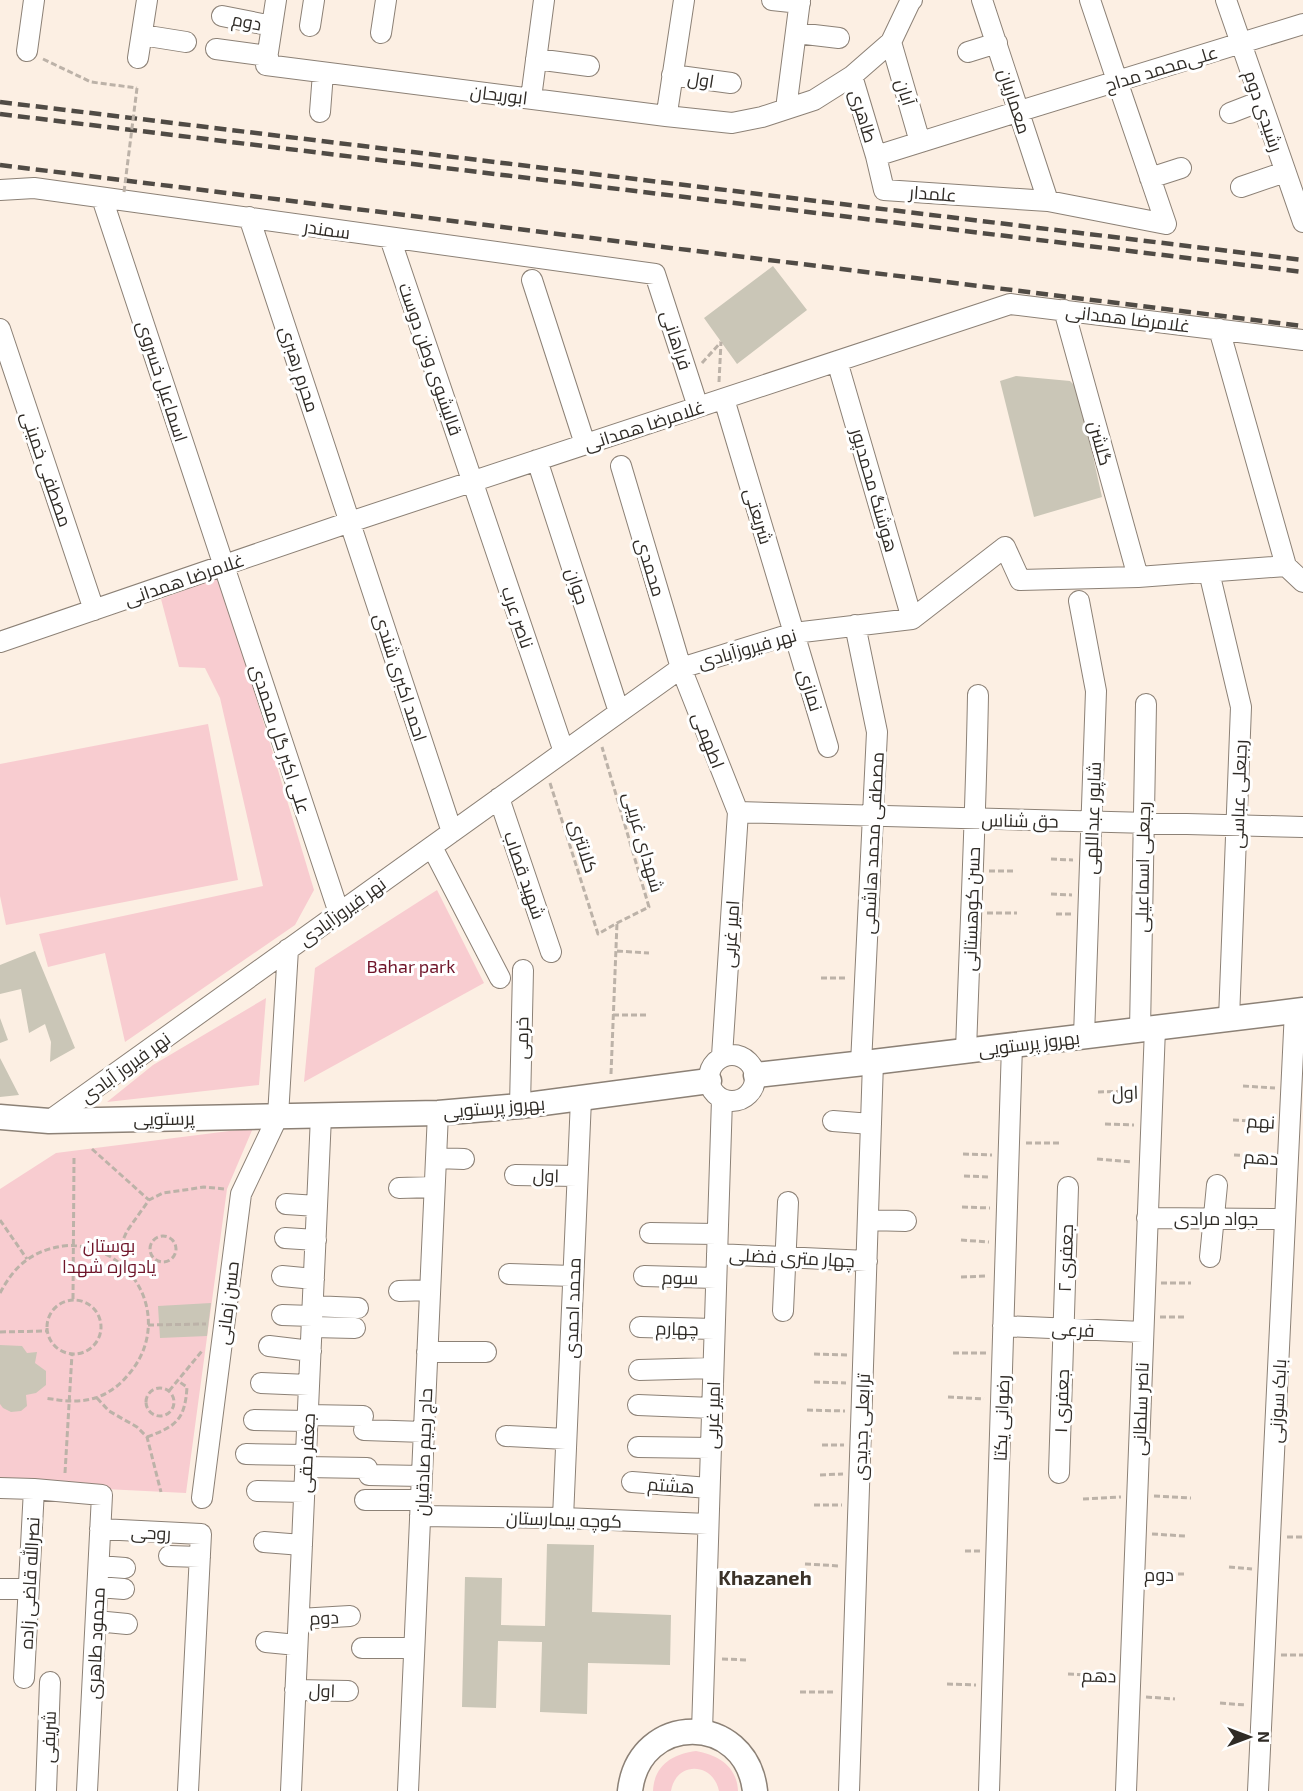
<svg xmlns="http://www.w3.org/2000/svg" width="1303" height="1791" viewBox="0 0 1303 1791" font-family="'Exo 2',Cairo,sans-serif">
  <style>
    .green { fill: #f8ccd0 }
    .building { fill: #cac6b7 }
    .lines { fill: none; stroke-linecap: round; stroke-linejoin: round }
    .minor-casing { stroke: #8c8176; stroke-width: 22 }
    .major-casing { stroke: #8c8176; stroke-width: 27 }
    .path { stroke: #bcb2a8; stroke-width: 3; stroke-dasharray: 6 3; stroke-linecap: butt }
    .minor { stroke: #fff; stroke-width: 20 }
    .major { stroke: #fff; stroke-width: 24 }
    .rail { stroke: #504b45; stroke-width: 4.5; stroke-dasharray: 12 6; stroke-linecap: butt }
    .path-bridge { stroke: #bcb2a8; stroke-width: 3; stroke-dasharray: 6 3; stroke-linecap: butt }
    .labels { text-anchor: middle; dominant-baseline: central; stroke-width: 6; stroke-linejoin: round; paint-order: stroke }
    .street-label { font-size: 18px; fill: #2f2b26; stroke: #fff }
    .park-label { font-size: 18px; fill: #6f152a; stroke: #fff }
    .neighbourhood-label { font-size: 20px; font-weight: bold; fill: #3c3329; stroke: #fff }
  </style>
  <rect width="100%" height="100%" fill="#fcefe3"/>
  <path class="green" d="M220,577l94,313 -19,35 -170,117 -20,-89 -57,14 -9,-33 224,-48 -43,-188 -15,-30 -26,-1 -18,-68z
    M208,724l30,156 -232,45 -6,-29v-132z
    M437,890l47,93 -180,99 11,-114z
    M266,998l-7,87 -152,17 46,-37z
    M253,1128l-26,61 -41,304 -122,-6 -64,-10v-288l56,-36z
    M696,1751c22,4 41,15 42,40h-19c-6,-29 -43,-30 -48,0h-18c1,-26 20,-37 43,-40z"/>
  <path class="building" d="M773,266l34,44 -70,54 -33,-46z
    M1016,376l54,5 8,8 24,108 -68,20 -34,-136z
    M35,951l40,97 -25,14 1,-20 -6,-18 -16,9 -8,-44 -21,5v-29z
    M0,1018l8,22 -8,3z
    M0,1058l19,37 -19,2z
    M211,1303l-4,33 -47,2 -2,-32z
    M0,1345l22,1 5,7 10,-1 -2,11 11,8v14l-10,8 -10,2 1,11 -6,5 -10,1 -8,-4 -3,-4z
    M547,1544l47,1 -2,67 79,3 -1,50 -82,-2 -1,51 -47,-2 2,-70 -44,-1 -2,67 -34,-1 3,-130 37,1 -1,47 44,1z"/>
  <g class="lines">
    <defs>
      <path id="minor" d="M276,0l-10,65 400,51 66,7 30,-6 52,-17 38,-24 39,-34 19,-40 2,-2
        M772,0l28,3
        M982,0l66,201
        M1090,0c25,75 50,149 76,224l-118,-23 -164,-11 -8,-34c142,-45 284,-88 427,-132
        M1226,0l77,222
        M222,16l50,10
        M310,26l4,-26
        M381,33l5,-33
        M797,33l42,5
        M142,35l44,7
        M891,42l29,100
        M216,49l52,7
        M27,51l7,-51
        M968,52l29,-9
        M138,58l9,-58
        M536,59l53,7
        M672,75l59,8
        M852,76l24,80
        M531,98l13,-98
        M668,106l16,-106
        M786,109l14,-109
        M320,112l3,-39
        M1230,113l31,-12
        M1150,178l31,-10
        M1241,187l44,-15
        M0,190l34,-2 621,86 43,133
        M102,198l237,715
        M249,217l203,615
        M390,238l174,514
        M532,280l53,164
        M1064,310l74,267
        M0,329l94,281
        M1219,329l67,237
        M837,361l75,258
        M724,399l104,348
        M537,460l82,252
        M621,466l60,202 57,144 -16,244
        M1209,572l32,135 -12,312
        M1079,601l17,90 -12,345
        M855,625l22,107 -16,332
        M0,642l350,-120 660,-218 293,36
        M499,798l52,154
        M738,812l565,15
        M432,847l68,131
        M1140,1030l6,-326
        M966,1051c4,-119 10,-237 12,-356
        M709 1078a23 23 0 1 1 46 0a23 23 0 1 1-46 0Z
        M520,1106l3,-136
        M49,1121l632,-453 113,-35 118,-14 93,-72 15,33 118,-3 148,-11 17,16
        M833,1121l38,3
        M436,1158l28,1
        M515,1175l62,1
        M399,1188l35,-1
        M286,1204l31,2
        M1147,1218l138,1
        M868,1220l38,1
        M650,1233l67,1
        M285,1238l31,2
        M717,1254l150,7
        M1210,1257l7,-72
        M509,1274l64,2
        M282,1276l32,3
        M644,1276l72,2
        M399,1291l31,-1
        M313,1306l45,2
        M783,1311l5,-109
        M282,1315l30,1
        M1003,1326l140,6
        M312,1327l43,1
        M640,1327l74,2
        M269,1346l42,5
        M427,1352h59
        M639,1370l74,-2
        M261,1383l48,2
        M638,1405l74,3
        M308,1415l55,1
        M254,1420l53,1
        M364,1430l60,2
        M506,1436l60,3
        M638,1447l73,1
        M246,1454l60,1
        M305,1467l62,1
        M1059,1473l9,-286
        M369,1475l53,1
        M632,1482l77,6
        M0,1488l34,1 68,6 -15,296
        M257,1491l47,1
        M202,1498l39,-304 37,-78 10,-167
        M365,1500h56
        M420,1516l143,2 145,6
        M563,1518l18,-419
        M100,1529l101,5 -13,257
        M264,1542l38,3
        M169,1556l31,1
        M99,1566l26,2
        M98,1587l26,2
        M0,1589h28
        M299,1619l51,-3
        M96,1621l31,3
        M266,1642l31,3
        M362,1648h52
        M24,1678l10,-189
        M295,1690l53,1
        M702,1731l20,-632
        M46,1791l4,-109
        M291,1791l30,-675
        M408,1791l30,-678
        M849,1791l24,-729
        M989,1791l23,-746
        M1126,1791l29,-763
        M1258,1791l37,-781"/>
      <path id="major" d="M756,1075l117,-13 430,-52
        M0,1117l49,4 389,-8 82,-7 189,-25
        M630,1791c9,-79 116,-79 125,0"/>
    </defs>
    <use href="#minor" class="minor-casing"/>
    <use href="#major" class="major-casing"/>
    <path class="path" d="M43,59l48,23 46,6
      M702,363l19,-21
      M719,382l2,-40
      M550,783l48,151 19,-11 32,-16 -47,-160
      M1051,859l22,1
      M989,871h25
      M1051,894l21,1
      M987,913h30
      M1056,914h15
      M617,951l32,2
      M821,978h27
      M613,1015h34
      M611,1074l6,-151
      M1243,1086l32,2
      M1098,1092l37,-1
      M1233,1120l40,2
      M1105,1124l29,1
      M1026,1143h35
      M92,1149l57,51
      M963,1154l29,1
      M1234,1155l37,2
      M1097,1159l35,3
      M964,1176l27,1
      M962,1207l28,1
      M0,1220l27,39
      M150 1249a13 13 0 1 1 26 0a13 13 0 1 1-26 0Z
      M961,1240l28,2
      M100,1251l23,-10
      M123,1265v-25l4,-9 22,-31 14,-7 28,-4 13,-2 21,2
      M961,1277l27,-1
      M1161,1283h30
      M0,1293c15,-28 32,-42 63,-47 17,-2 33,3 48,11 42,27 50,81 17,118 -8,10 -20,19 -33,23 -17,5 -32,3 -50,0
      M73,1299l1,-141
      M47 1327a27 27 0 1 1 54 0a27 27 0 1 1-54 0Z
      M1160,1317h27
      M148,1325l58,-1
      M0,1332l47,-1
      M953,1353h33
      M814,1354l33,1
      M814,1382l32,1
      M146 1402a14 14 0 1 1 28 0a14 14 0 1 1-28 0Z
      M169,1391l33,-40
      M948,1397l36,2
      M97,1398l12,13 28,16 10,10 14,55
      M807,1410l38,1
      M147,1437c30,-11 38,-18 40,-50l-9,-6
      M822,1445h22
      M65,1473l7,-119
      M820,1475l23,-1
      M1154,1496l37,2
      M1083,1499l38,-2
      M814,1505h28
      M1152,1534l33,2
      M1287,1537h16
      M965,1551h15
      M805,1564l35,2
      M1229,1567l23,2
      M1151,1574h34
      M1281,1655h22
      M722,1659l25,1
      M1068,1674l46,2
      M947,1684l29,1
      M800,1692h36
      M1146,1697l29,2
      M1220,1703l26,2"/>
    <use href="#minor" class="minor"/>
    <use href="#major" class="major"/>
    <path class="rail" d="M0,102l1303,158
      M0,114l1303,158
      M0,165l1303,161"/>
    <path class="path-bridge" d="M124,192l13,-104"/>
  </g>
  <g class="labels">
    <g class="street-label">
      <text transform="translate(247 21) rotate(11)">دوم</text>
      <text transform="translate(1161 68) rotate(-17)">علی‌محمد مداح</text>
      <text transform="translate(701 79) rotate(9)">اول</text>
      <text transform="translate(906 92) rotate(73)">آبان</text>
      <text transform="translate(499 94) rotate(7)">ابوریحان</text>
      <text transform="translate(1015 101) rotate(72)">معماریان</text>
      <text transform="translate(1264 111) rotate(71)">رشیدی دوم</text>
      <text transform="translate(864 116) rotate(73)">طاهری</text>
      <text transform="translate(933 193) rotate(4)">علمدار</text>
      <text transform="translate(327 229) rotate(8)">سمندر</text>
      <text transform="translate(1128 318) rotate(7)">غلامرضا همدانی</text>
      <text transform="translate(677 340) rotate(72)">فراهانی</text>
      <text transform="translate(431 359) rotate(71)">قالیشوی وطن دوست</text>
      <text transform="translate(300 369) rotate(72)">محرم رهبری</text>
      <text transform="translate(163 381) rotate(72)">اسماعیل خسروی</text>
      <text transform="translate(644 425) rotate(-18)">غلامرضا همدانی</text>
      <text transform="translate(1101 443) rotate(75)">گلشن</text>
      <text transform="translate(47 469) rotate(71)">مصطفی خمینی</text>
      <text transform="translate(875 490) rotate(74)">هوشنگ محمدپور</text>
      <text transform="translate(759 516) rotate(73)">شریعتی</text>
      <text transform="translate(651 567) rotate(73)">محمدی</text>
      <text transform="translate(184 579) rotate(-19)">غلامرضا همدانی</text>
      <text transform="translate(578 586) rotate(72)">جوان</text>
      <text transform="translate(518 617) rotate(71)">ناصر عرب</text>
      <text transform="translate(747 648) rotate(-16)">نهر فیروزآبادی</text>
      <text transform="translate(401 677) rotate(72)">احمد اکبری شندی</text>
      <text transform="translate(811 690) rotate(73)">نمازی</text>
      <text transform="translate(281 739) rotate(72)">علی اکبر گل محمدی</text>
      <text transform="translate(709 740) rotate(69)">اطهمی</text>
      <text transform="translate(1238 794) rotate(-88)">رجبعلی عباسی</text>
      <text transform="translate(1092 818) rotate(-88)">شاپور عبداللهی</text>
      <text transform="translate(1020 820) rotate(1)">حق شناس</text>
      <text transform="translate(644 842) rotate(74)">شهدای غریبی</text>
      <text transform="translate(872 843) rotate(-87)">مصطفی محمد هاشمی</text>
      <text transform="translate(584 846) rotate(72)">کلانتری</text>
      <text transform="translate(1142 867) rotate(-89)">رجبعلی اسماعیلی</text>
      <text transform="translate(525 875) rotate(71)">شهید قصاب</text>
      <text transform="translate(971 909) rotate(-88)">حسن کوهستانی</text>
      <text transform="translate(342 911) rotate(-36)">نهر فیروزآبادی</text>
      <text transform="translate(730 934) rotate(-86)">امیر غربی</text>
      <text transform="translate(521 1038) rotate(-89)">خرمی</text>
      <text transform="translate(1029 1043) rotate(-7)">بهروز پرستویی</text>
      <text transform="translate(125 1067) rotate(-36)">نهر فیروز آبادی</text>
      <text transform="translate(1125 1092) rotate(-2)">اول</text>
      <text transform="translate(494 1107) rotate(-5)">بهروز پرستویی</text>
      <text transform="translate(164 1118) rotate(-1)">پرستویی</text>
      <text transform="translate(1261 1121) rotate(3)">نهم</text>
      <text transform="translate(1261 1157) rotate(3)">دهم</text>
      <text transform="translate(546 1175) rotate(1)">اول</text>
      <text x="1216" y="1218">جواد مرادی</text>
      <text transform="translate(792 1257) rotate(3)">چهار متری فضلی</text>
      <text transform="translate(1065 1258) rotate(-88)">جعفری ۲</text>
      <text transform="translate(680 1277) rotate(1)">سوم</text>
      <text transform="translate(227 1303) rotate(-83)">حسن زمانی</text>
      <text transform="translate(572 1308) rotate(-88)">محمد احمدی</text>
      <text transform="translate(677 1328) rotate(1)">چهارم</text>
      <text transform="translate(1073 1329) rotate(3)">فرعی</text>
      <text transform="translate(1061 1401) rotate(-88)">جعفری ۱</text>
      <text transform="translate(1277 1401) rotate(-87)">بابک سوزنی</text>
      <text transform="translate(1140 1409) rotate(-88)">ناصر سلطانی</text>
      <text transform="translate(712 1415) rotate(-88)">امیر غربی</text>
      <text transform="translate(1001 1418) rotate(-88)">رضوانی یکتا</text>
      <text transform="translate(861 1427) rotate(-88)">ترابعلی جدیدی</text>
      <text transform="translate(423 1452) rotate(-88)">حاج رحیم صادقیان</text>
      <text transform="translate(306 1453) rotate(-87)">جعفر حقی</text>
      <text transform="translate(671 1485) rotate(4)">هشتم</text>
      <text transform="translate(564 1519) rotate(2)">کوچه بیمارستان</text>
      <text transform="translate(151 1532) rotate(3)">روحی</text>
      <text x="1159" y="1574">دوم</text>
      <text transform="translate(29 1583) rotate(-87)">نصرالله قاضی زاده</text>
      <text transform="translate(324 1617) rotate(-3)">دوم</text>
      <text transform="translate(95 1643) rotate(-87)">محمود طاهری</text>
      <text transform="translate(1099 1675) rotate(2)">دهم</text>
      <text transform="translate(322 1690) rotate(2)">اول</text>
      <text transform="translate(48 1737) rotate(-88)">شریفی</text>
    </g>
    <g class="park-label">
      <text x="411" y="966">Bahar park</text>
      <text x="109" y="1245">بوستان<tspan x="109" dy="21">یادواره شهدا</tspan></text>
    </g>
    <g class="neighbourhood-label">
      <text x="765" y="1577">Khazaneh</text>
    </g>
  </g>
  <g transform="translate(1249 1737) rotate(90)" stroke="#ffffff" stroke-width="4.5" paint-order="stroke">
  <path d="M0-4.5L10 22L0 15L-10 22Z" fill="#2f2b26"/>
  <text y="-9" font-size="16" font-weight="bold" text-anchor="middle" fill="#2f2b26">N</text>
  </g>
</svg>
